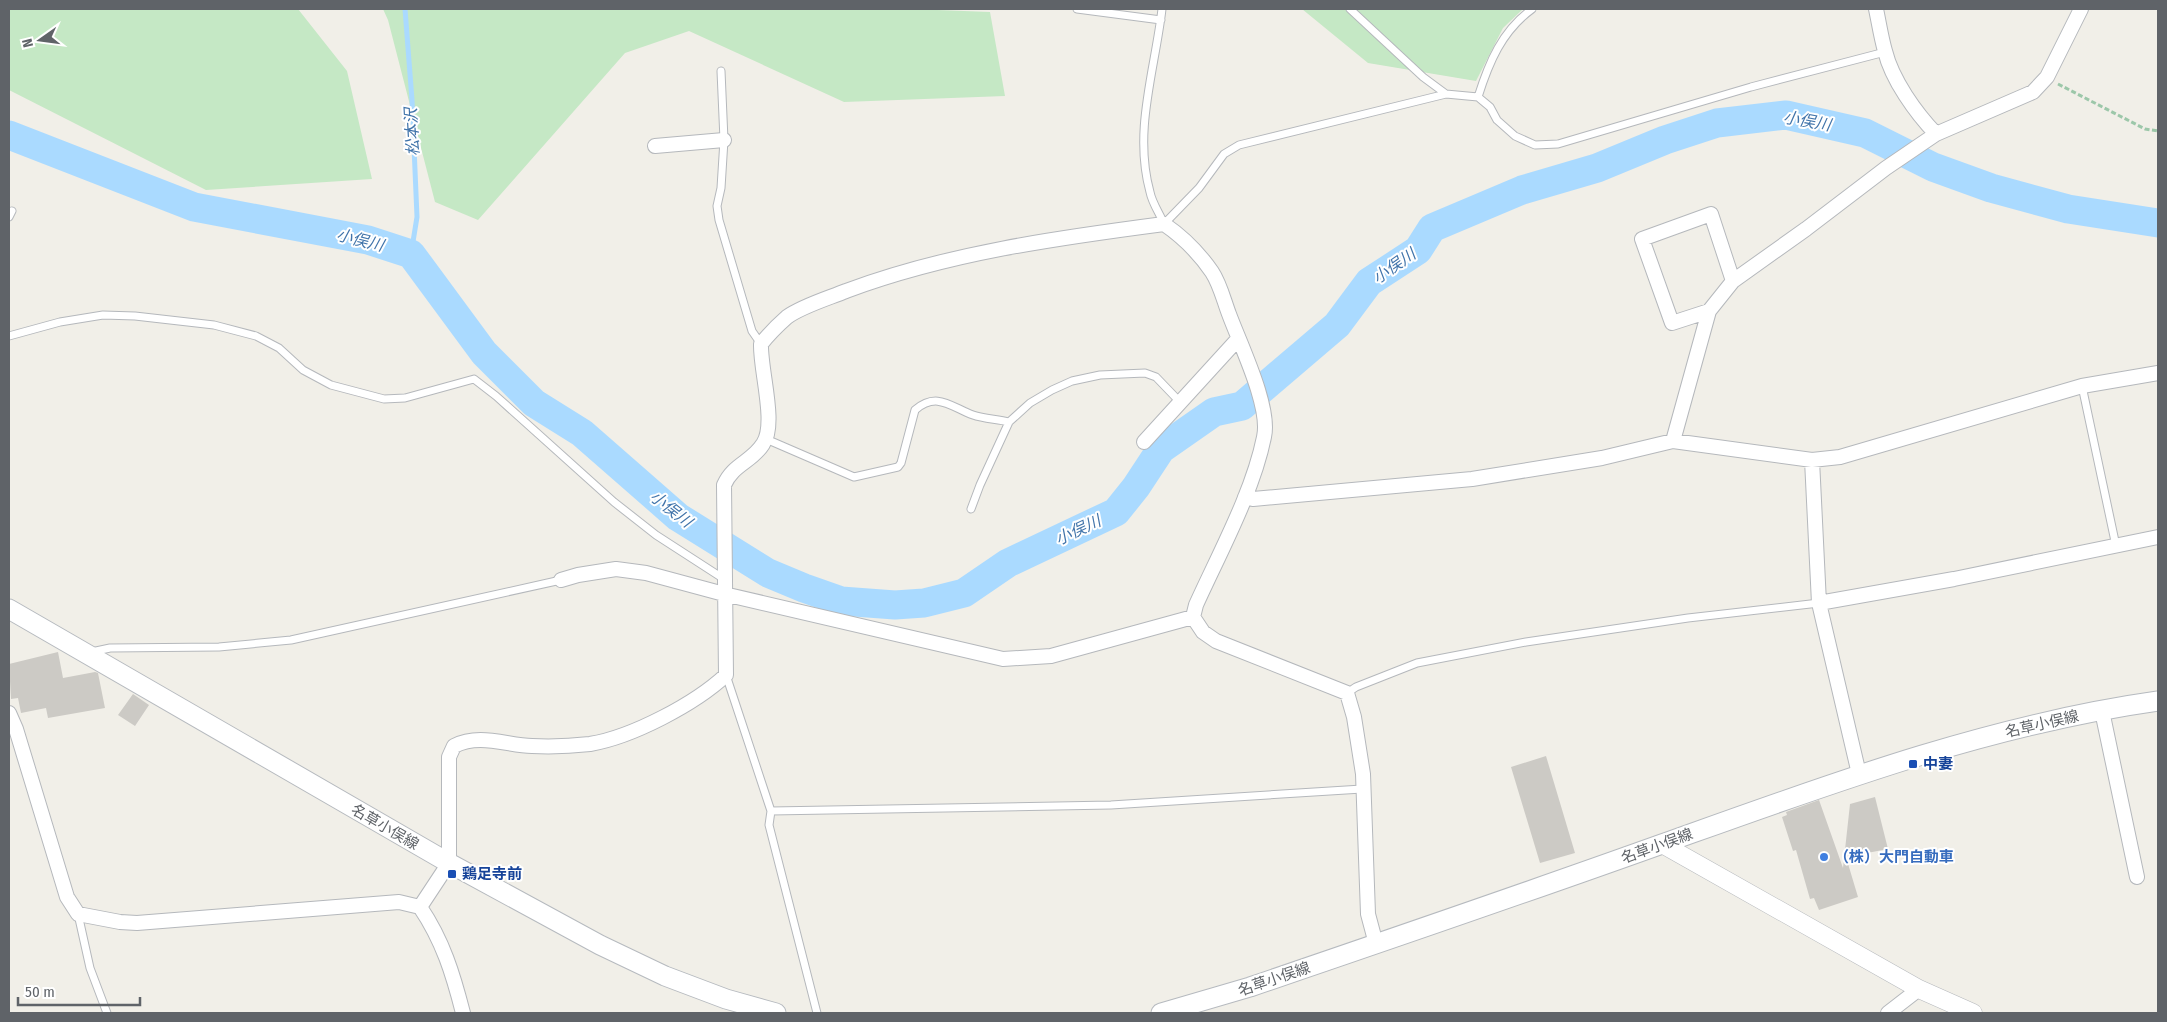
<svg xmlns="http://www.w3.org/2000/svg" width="2167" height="1022" viewBox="0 0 2167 1022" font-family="'Fira Sans Condensed','Noto Sans JP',sans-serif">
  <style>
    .green { fill: #c5e8c5 }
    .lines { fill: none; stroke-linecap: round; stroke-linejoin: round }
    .stream { stroke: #aadaff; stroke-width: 5 }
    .river { stroke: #aadaff; stroke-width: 29 }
    .building { fill: #cccac5 }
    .service-casing { stroke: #b5b8bc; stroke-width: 9 }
    .minor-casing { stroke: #b5b8bc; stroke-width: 16 }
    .tertiary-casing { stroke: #b5b8bc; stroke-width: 19 }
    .secondary-casing { stroke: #b6babf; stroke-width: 21 }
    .path { stroke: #9cc7a9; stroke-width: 3; stroke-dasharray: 5 2.5; stroke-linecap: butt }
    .service { stroke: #fff; stroke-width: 7 }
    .minor { stroke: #fff; stroke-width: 14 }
    .tertiary { stroke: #fff; stroke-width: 18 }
    .secondary { stroke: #fff; stroke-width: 19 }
    .transit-dot { fill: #1a4fb4; stroke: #fff; stroke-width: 2 }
    .shop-dot { fill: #3f7fe0; stroke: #fff; stroke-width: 2 }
    .labels { text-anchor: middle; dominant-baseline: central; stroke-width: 4; stroke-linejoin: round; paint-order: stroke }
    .street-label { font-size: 15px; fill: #5f6368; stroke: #fff }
    .transit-label { font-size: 15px; font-weight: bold; fill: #164399; stroke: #fff; text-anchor: start }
    .shop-label { font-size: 15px; font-weight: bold; fill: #366cbe; stroke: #fff; text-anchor: start }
    .water-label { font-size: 16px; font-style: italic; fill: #4174aa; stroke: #fff }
  </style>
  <rect width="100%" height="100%" fill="#f1efe8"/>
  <path class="green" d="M9,9h289l49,62 25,108 -166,11 -197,-100z
    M383,9h528l79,3 15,84 -161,6 -155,-71 -64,22 -147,167 -43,-18 -47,-182z
    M1302,9h221l-20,19 -27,53 -108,-18z"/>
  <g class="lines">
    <path class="stream" d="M405,9l7,91 5,117 -6,37"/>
    <path class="river" d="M9,135l185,72 174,33 43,14 73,99 50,50 48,30 96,84 90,56 36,15 37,13 54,4 29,-2 40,-10 44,-30 108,-51 20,-25 25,-38 53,-37 28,-6 95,-81 32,-43 49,-32 14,-22 90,-38 75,-22 68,-28 52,-17 69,-8 79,18 68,34 58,21 77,21 90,14"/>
  </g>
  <path class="building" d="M58,652l5,26 32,-6 3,1 7,35 -57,10 -2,-10 -25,5 -3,-15 -7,1 -2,-35z
    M133,694l16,11 -14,21 -17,-11z
    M1546,756l29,97 -35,10 -29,-96z
    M1875,797l13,52 -42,8 12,40 -39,13 -5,-12 -4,1 -14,-49 -3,1 -11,-34 5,-2 -1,-3 33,-12 24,68 7,-64z"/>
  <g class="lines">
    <defs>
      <path id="service" d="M1077,9l84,11
        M1162,9c-7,61 -29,122 -12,183 2,11 10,22 14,32l35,-36 25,-34 15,-9 207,-51 32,3 12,10 7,13 18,16 20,9 23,-1 193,-57 134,-35
        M1350,9l73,68 23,17
        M721,71l3,69 -3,48 -4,18 2,14 33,111 9,13
        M1478,97c11,-35 24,-66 54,-88
        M9,217l3,-6
        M9,336l51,-14 43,-7 32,1 79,9 42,11 23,12 24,22 28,15 53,14 21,-1 69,-19 22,17 118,106 42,33 68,44
        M2082,386l34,160
        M766,439l88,38 44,-10 3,-4 14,-53c22,-19 36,-3 58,5 11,4 24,4 36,7
        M971,509l9,-24 29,-63 21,-19 22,-13 20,-9 28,-6 45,-2 11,4 24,25
        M93,654l3,-3 14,-3 109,-1 72,-7 270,-60
        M726,675l45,136 -2,14 48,188
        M1347,693l9,-6 61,-24 109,-21 162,-24 131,-15
        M771,811l340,-6 251,-16
        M78,914l12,54 17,45"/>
      <path id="minor" d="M1876,9c3,14 5,28 9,42 7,29 31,62 51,83
        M655,146l69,-6
        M1709,311l-37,12 -30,-84 69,-25 22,67
        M1673,441l36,-130 24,-30 73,-52 80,-61 50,-34 97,-42 14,-15 34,-68
        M1144,442l94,-103
        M1812,460l7,143 40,171
        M1245,497l8,2 219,-20 130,-21 71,-17 139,19 28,-3 242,-71 76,-13
        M561,580l17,-5 38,-6 30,4 78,21 279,65 48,-3 142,-39
        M1819,603l135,-24 204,-42
        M2102,711l35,166
        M9,713l7,16 51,168 11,17 42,8 17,1 262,-21 21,5c23,34 33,67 43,106
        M420,907l29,-44v-106l5,-11c25,-13 52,-1 78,0 19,1 40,0 58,-2 42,-7 105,-40 136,-69l-2,-190c9,-21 28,-23 39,-41 14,-20 -3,-74 -2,-100 7,-9 17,-19 26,-27 15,-11 42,-19 59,-26 102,-38 211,-53 318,-67 19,13 35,29 48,48 8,12 12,29 17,42 11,30 42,93 35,123 -11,55 -45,117 -68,168l-3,12 10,15 13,9 131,52 7,24 9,57 5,140 8,30
        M1888,1013l31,-24"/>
      <path id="tertiary" d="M1662,844l257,145 54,24"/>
      <path id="secondary" d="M9,609l440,254 151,82 65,31 61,23 50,14
        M1161,1013l89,-26c138,-47 275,-94 412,-143 162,-58 325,-119 496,-143"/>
    </defs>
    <use href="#service" class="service-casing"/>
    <use href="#minor" class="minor-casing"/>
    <use href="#tertiary" class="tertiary-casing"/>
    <use href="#secondary" class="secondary-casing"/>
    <path class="path" d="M2058,84l87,45 13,2"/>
    <use href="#service" class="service"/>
    <use href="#minor" class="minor"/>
    <use href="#tertiary" class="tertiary"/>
    <use href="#secondary" class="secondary"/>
  </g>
  <g class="transit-dot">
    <rect x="1908" y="759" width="10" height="10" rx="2.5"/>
    <rect x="447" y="869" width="10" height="10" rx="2.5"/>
  </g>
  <circle class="shop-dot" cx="1824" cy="857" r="5"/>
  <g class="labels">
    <g class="street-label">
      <text transform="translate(2042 724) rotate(-13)">名草小俣線</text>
      <text transform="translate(385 827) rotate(30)">名草小俣線</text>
      <text transform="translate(1657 846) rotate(-20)">名草小俣線</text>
      <text transform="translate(1274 979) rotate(-19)">名草小俣線</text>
    </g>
    <g class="transit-label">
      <text x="1923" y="764">中妻</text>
      <text x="462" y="874">鶏足寺前</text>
    </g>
    <g class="shop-label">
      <text x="1834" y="857">（株）大門自動車</text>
    </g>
    <g class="water-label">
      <text transform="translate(1807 121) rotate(10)">小俣川</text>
      <text transform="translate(412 132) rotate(-93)">松本沢</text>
      <text transform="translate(360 240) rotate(14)">小俣川</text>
      <text transform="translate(1394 266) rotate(-35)">小俣川</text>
      <text transform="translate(671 509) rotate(38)">小俣川</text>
      <text transform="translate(1078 530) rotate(-25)">小俣川</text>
    </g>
  </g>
  <rect width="2167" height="1022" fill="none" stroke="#5f6368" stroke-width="20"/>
  <g transform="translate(40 40) rotate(256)" stroke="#ffffff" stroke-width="4" paint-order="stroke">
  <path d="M0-4L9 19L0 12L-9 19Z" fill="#5f6368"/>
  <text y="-8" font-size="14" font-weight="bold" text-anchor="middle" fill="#5f6368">N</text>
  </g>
  <path d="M18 997v8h122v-8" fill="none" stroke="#5f6368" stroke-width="2.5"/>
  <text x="25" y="997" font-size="15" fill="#5f6368" stroke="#ffffff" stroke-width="4" paint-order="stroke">50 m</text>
</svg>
